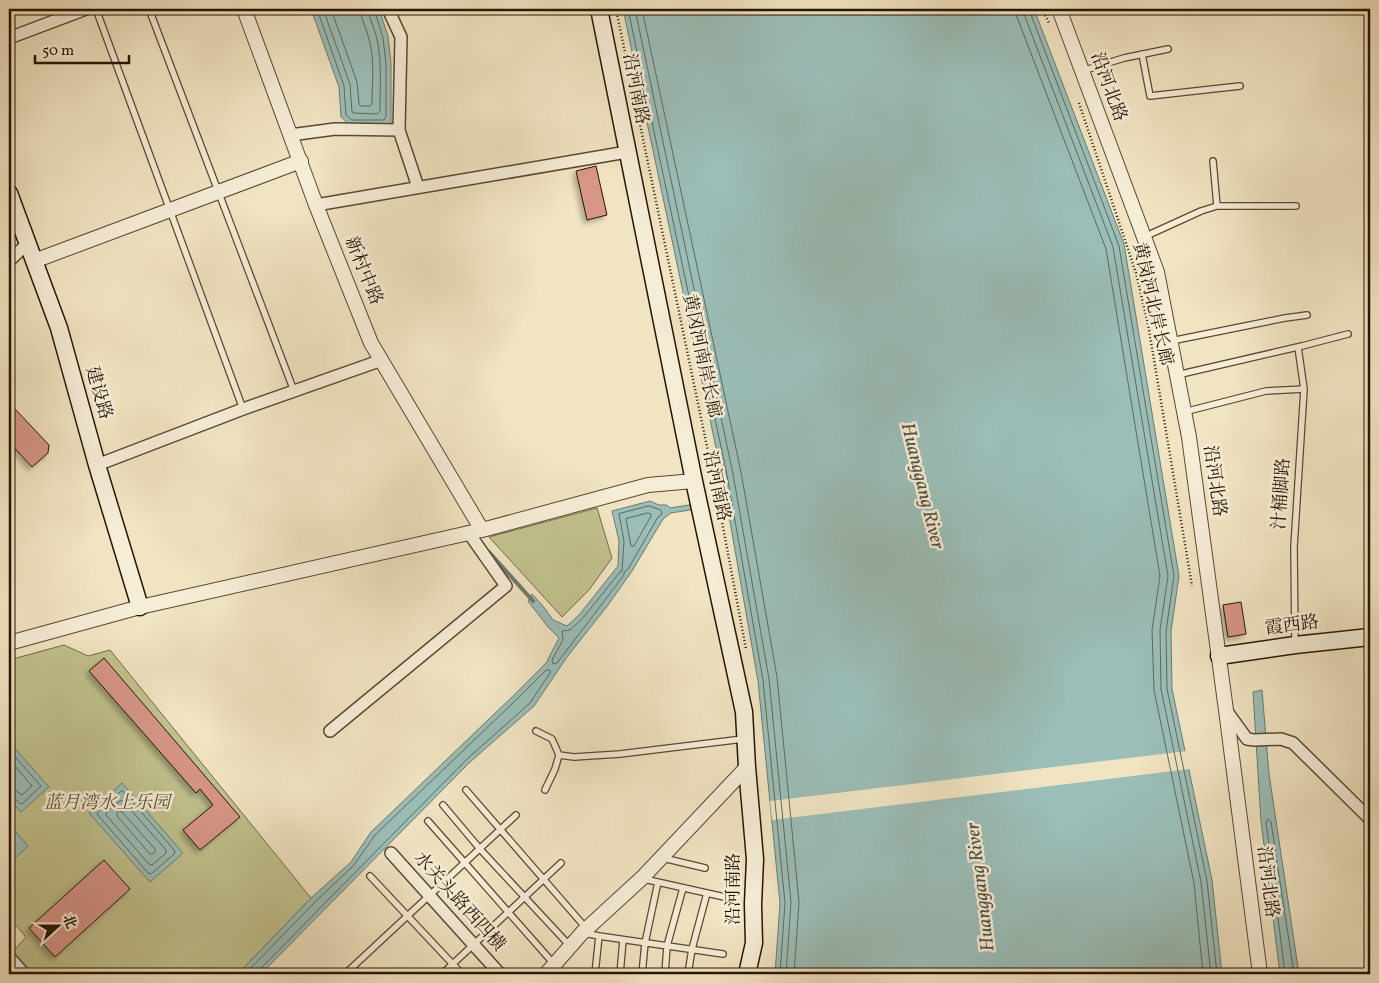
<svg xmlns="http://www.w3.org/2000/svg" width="1379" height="983" viewBox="0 0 1379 983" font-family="Vollkorn,'Noto Serif SC',serif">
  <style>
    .green { fill: #c1c28e; stroke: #736b48 }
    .water { fill: #9bbeb8; stroke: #6c7a6f }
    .pier { fill: #f1e4c2 }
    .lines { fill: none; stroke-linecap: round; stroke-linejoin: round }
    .shore { stroke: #60695d; stroke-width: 1 }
    .stream { stroke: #6c7a6f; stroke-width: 4 }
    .building { fill: #d79687; stroke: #251402; filter: url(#shadow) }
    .service-casing { stroke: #584832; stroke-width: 8 }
    .minor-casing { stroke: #584832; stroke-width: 14 }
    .tertiary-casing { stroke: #584832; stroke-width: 16 }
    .secondary-casing { stroke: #251402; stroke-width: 19 }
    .path { stroke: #251402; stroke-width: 2.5; stroke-dasharray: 1 2.5; stroke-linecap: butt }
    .service { stroke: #f6edd7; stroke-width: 5.5 }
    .minor { stroke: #f6edd7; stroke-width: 11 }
    .tertiary { stroke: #f6edd7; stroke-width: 14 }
    .secondary { stroke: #f6edd7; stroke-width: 16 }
    .labels { text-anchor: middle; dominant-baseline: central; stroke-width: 5; stroke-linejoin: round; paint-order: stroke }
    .street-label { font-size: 18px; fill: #251402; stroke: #f6edd7 }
    .park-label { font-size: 18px; font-style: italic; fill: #5c5133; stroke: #f6edd7 }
    .water-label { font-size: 19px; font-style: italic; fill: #4e5042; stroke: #f6edd7 }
  </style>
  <defs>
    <filter id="shadow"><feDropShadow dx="-3.5" dy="3.5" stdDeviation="2.5" flood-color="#0004"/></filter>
  </defs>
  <rect width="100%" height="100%" fill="#f1e4c2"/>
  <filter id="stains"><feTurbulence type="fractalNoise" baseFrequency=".004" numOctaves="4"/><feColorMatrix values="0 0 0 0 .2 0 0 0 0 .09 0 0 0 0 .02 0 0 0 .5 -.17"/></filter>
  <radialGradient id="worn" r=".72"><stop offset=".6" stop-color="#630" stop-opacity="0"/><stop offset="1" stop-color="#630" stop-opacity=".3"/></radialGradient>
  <path class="green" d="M597,508l15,50 -23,32 -27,27 -73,-80z
    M64,645l24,11 22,-6 201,248 -73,76h-229v-18l17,-19 -17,-20v-257z"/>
  <path class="water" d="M311,9h68l9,27 3,27v62h-41l-9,-8 -2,-30z
    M623,9h411l90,235 55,332 -8,55 1,58 40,191 10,94h-447l5,-71 -22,-222 -36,-205z
    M650,501l9,4h8l3,3 25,-4 1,5 -25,4 -8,6 -31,52 -24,34 -41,52 -33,49 -65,57 -208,211h-23l73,-76 40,-36 20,-30 142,-136 33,-33 13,-25 -11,-11 -20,-26 4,-7 11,12 10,14 14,6 12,-11 39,-49 1,-25 -7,-30z
    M1262,690l7,84 30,200h-19l-19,-153 -8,-129z
    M9,742l40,45 -28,25 -12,-13z
    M122,783l61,70 -33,29 -61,-69z
    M9,824l19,22 -19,18z"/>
  <path class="pier" d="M1187,751l3,18 -418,51 -2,-19z"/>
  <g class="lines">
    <path class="shore" d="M317,9l27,77 2,29 6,5h32l2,-3v-53l-3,-26 -9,-29
      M323,9l27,75 2,28 2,1 23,1 3,-3c0,-23 2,-49 -3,-72 -2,-10 -8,-20 -9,-30
      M331,9l26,73 2,22 2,2h9l2,-2c0,-21 3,-44 -3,-65 -2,-10 -8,-19 -9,-30
      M628,9l99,466 36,205 22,223 -5,71
      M635,9l98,465 36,205 22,223 -5,72
      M642,9l99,463 36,205 22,225 -5,72
      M1015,9l2,8 89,232 54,327 -8,54 2,60 40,193 9,91
      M1023,9l1,5 89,233 55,329 -8,54 1,59 40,193 10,92
      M1029,9l1,3 89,234 55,330 -8,55 1,58 40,192 10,93
      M649,506l12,4 1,4 -4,3 -30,52 -4,3v3l-67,88 -4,1 -1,-4 11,-20 -1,-9 8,-1 13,-12 37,-46 2,-1 2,-30 -5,-27z
      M648,513l3,1v2l-17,30h-3l-5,-27z
      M9,750l32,36 -19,18c-5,-1 -7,-8 -13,-8
      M9,759l23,27 -10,9 -7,-5 -6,-1
      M123,791l52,60 -1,3 -23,20 -3,-1 -51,-59 1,-2 22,-20z
      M123,801l43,49v3l-14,12 -3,-1 -43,-49v-3l14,-11z
      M120,811l2,1 33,37v3l-2,2h-3l-33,-38v-3z
      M245,974l70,-72 39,-37 21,-30 141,-135 30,-30h4v3l-20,30 -64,57 -206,209 -2,5
      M1285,974l-19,-152 2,-3 3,3 23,152"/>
    <path class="stream" d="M489,552l44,49"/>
  </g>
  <path class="building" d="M596,166l11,49 -20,5 -11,-49z
    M16,410l33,35 -1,8 -16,14 -23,-25v-31z
    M1241,602l5,32 -18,3 -5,-32z
    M104,658l136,159 -40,33 -17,-20 30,-25 -13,-16 -4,4 -107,-122z
    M104,860l26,29 -75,68 -26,-29z"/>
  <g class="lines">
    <defs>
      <path id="service" d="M96,9l147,400
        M149,9l145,382
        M1142,54l8,42 90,-10
        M1082,71l42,-13 44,-9
        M1217,206h79
        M1144,237l57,-26 16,-5 -4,-45
        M1171,341l114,-23 22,-3
        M1177,375l125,-29 46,-12
        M1184,412l82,-21 38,-2
        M1295,644l-1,-97 10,-158 -6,-42
        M536,731l16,8 7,16 -4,14 -10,21
        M559,755l15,2 46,-3 123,-15
        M466,790l120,138
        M443,805l37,44 90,97
        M428,821l126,143
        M663,858l42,10
        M370,876l92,98
        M644,879l85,19
        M584,933l15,3 124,18
        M345,974l171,-159
        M442,974l119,-111
        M595,974l4,-38
        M620,974l3,-34
        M642,974l3,-31 13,-61
        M665,974l2,-28 16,-58
        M688,974l4,-25 15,-56"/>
      <path id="minor" d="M388,9l13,28 -2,93 19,57
        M9,38l77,-29
        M290,135l45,-6 64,1
        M316,205l311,-53
        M9,261l18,-17
        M97,465l146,-56 139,-49
        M1226,710l21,29 7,1 27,-1 12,4 77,76
        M330,731l176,-145 -38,-54
        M391,853l109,121
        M9,957l15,17"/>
      <path id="tertiary" d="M244,9l72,196 55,138 111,187
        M1059,9l98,263 32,165 37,273 34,264
        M34,261l267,-100
        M9,643l131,-36 342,-77 166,-45 46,-4
        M546,974l36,-41 60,-55 105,-111"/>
      <path id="secondary" d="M599,9l95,472 50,231 3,55 8,92 -2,45 1,39 -7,31
        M9,193l50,135 38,137 43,142
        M1219,656l76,-11 75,-8"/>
    </defs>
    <use href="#service" class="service-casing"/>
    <use href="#minor" class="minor-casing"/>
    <use href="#tertiary" class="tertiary-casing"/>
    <use href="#secondary" class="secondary-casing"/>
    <path class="path" d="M616,9l100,481 30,159
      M1042,9l7,14
      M1079,103l57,170 12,51 44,262"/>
    <use href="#service" class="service"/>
    <use href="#minor" class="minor"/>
    <use href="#tertiary" class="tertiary"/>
    <use href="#secondary" class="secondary"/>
  </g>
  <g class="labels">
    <g class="street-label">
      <text transform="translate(1108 87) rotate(70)">沿河北路</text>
      <text transform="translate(635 89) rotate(79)">沿河南路</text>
      <text transform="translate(363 271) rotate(68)">新村中路</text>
      <text transform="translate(1152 304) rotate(77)">黄岗河北岸长廊</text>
      <text transform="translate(701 356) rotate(78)">黄冈河南岸长廊</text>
      <text transform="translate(98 393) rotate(74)">建设路</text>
      <text transform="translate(1214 481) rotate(82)">沿河北路</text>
      <text transform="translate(716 486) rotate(78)">沿河南路</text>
      <text transform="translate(1282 494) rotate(-86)">汁桶脚路</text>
      <text transform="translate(1292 626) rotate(-7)">霞西路</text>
      <text transform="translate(1267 882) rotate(83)">沿河北路</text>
      <text transform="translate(734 889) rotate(-90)">沿河南路</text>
      <text transform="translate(459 902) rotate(48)">水关头路西四横</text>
    </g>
    <g class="park-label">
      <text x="107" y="803">蓝月湾水上乐园</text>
    </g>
    <g class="water-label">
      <text transform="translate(922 486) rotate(76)">Huanggang River</text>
      <text transform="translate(981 887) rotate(-97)">Huanggang River</text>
    </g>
  </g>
  <rect width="1379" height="983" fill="none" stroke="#f1e4c2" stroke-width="30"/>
  <rect x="10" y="10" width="1359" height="963" fill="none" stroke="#251402" stroke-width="2.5"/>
  <rect x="15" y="15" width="1349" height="953" fill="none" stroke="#251402"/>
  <g transform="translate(58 926) rotate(69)" stroke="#f6edd7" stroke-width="4" paint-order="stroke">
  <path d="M0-4L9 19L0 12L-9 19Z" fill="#251402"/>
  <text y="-8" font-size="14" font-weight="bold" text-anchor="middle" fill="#251402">北</text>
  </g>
  <path d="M35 55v8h94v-8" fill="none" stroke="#251402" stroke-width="2.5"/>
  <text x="42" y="55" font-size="15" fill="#251402" stroke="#f6edd7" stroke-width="4" paint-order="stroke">50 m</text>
  <rect width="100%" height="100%" filter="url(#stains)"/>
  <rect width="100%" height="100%" fill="url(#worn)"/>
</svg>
